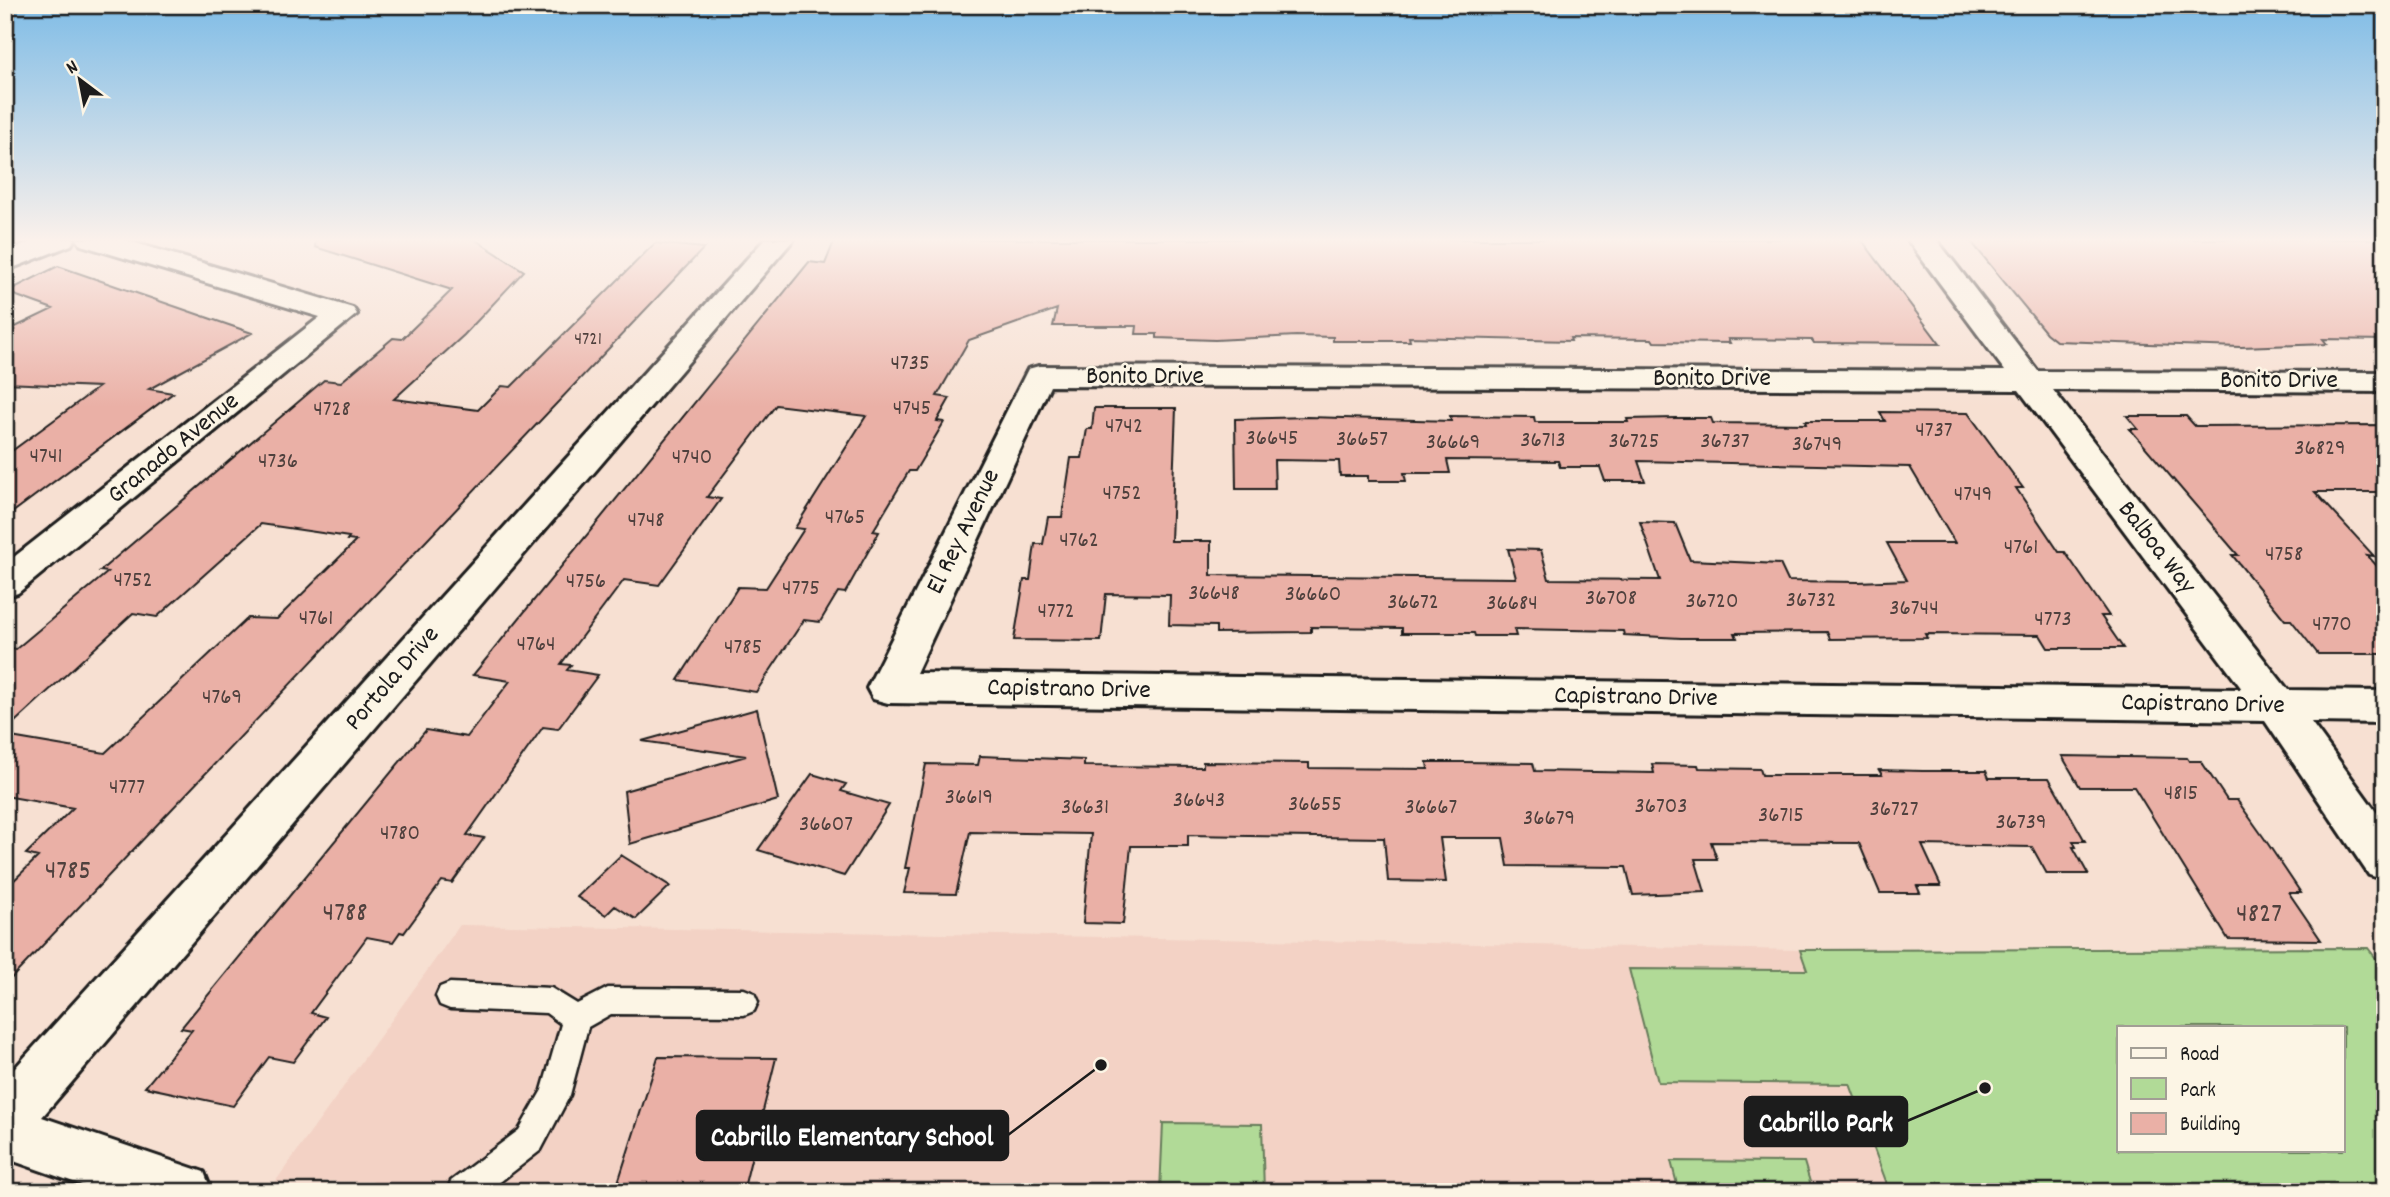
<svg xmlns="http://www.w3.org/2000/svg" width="2390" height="1197" viewBox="0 0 2390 1197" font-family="Dekko,sans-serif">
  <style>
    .built { fill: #f3d2c5 }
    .green { fill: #b1da97; stroke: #667b5a; stroke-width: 2; fill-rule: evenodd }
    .building { fill: #eab0a6; stroke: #1c1c1c; stroke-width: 2 }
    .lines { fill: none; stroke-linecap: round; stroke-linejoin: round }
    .lane-casing { stroke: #1c1c1c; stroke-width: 5 }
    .street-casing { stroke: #1c1c1c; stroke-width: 6 }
    .lane { fill: #fcf5e5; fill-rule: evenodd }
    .street { fill: #fcf5e5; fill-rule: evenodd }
    .labels { text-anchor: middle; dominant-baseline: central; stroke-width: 5; stroke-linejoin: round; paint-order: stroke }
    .far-number-label { font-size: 19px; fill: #50413e }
    .number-label { font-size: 23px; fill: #50413e }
    .street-label { font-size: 26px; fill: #1c1c1c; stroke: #fcf5e5 }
    .near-number-label { font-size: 28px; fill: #50413e }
    .leader { fill: none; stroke: #1c1c1c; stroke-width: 2.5 }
    .callout-dot { fill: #1c1c1c; stroke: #fcf5e5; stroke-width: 2.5 }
    .callout { fill: #1c1c1c; stroke: #1c1c1c; stroke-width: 2.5 }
    .callout-label { font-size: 28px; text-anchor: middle; font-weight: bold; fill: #fff }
  </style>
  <rect width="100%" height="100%" fill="#f7e0d2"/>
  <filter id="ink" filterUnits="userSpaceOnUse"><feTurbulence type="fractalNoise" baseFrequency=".0143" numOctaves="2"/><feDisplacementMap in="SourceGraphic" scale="14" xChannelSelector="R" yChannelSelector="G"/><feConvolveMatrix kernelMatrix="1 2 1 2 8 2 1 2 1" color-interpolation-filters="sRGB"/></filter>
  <g filter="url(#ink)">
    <path class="built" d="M460,925l1340,25 90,242h-1511l-7,-11 -97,1z"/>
    <path class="green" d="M2368,948l17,22v222h-495l-40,-108 -192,-2 -29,-113 178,1 -7,-20zM2119,1027h224v123h-224z
      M1163,1123l99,1 2,68h-104z
      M1671,1161l133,1 9,30h-134z"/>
    <path class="building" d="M316,239h158l50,32 -60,64 -70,64 84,11 24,-24 9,1 144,-144 49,5 -699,737v-96l33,-32 -12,-3 47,-46 -68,-12v-60l100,17 143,-135 29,1 79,-78 -9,-1 2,-3 -88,-13 -104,93 -24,-4 -128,118v-84l11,2 92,-77 -8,-1 224,-191 17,2 52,-44 9,1 50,-49 -137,-43z
      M835,239h1026l79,105 -126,-1 -2,-3 -84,-1 2,4 -76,-1 -2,-3 -82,-1 1,3 -162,-4 1,4h-77v-4l-37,-1 -81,4 -58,-2v-4h-21l1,-8h-84l4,-17 -88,31 -32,56 13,2 -13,23 7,1 -29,49h-6l-36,60 6,1 -34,61 -7,-1 -18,30 -16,-2 -48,72 -78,-12 60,-93 28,1 38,-59 -9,-1 71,-112 -90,-11 -69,92 14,2 -62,86 -35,-5 -63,84 10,1 -4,5 31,5 -40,54 -15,-2 -76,108 17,3 -32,45 -10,-2 -38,52 -4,-1 -7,10 -26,-5 -56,76 15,4 -33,45 -24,-5 -36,49 -88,-19 47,-57 -11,-2 245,-298 41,7 43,-56 -37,-6 336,-413 16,2z
      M1969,239h416v101l-62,-1 4,5 -86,3 -185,-6 -10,-8z
      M58,266l194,67 -103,56 24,4 -168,125v-62l94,-69 -94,-4v-51l48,-23 -47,-17z
      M1094,408h82l-5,133h40v34l305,3 -8,-29 33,1 8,29 111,1 -20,-58 35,1 15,37 90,4 8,17 70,1 49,-2 -20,-37h68l-45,-76 -272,-6 7,20h-40l-5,-14h-40l-2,-6 -111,-1 3,13h-46l2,8h-38v-5h-28l-1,-15 -65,-1 1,29h-39l-1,-70 72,-2 144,4 -1,-5 84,1 1,5h93l-1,-3 49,-1h35l2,5 93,1 -1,-3h80l-5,-9 88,1 55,75h-7l43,64h6l44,64h-8l22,32h-75l-8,-13 -115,-1 2,4 -97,1 -3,-7 -92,1 2,5h-56l-57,-3 -1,-4 -109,-2 2,7h-41l-1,-3h-72v-5l-91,-1v5l-95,1v-7l-47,-1 1,-30 -64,-1 -5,47 -87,-1 10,-60h6l5,-36h8l5,-27h14l9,-59h11l5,-29h5z
      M2127,416h59l9,10 190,-1v67h-70l59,64 -7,-1 18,20v79h-67l-27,-34h-6l-53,-65h6l-108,-126h8z
      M757,709l21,91 -148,44 -6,-53 122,-35 -104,-15z
      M980,756l104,4v6l119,1v-5l106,1v5l119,1 -1,-7h36l70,1 2,8 119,2 -2,-9 46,1 1,3 61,1 2,6h120l-3,-5 44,1h63l3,7h60l36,63h-12l3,6h-3l15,27h-41l-15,-27 -110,-2 19,41h-24l3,7h-40l-21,-50 -148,-1 6,17h-22l10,33 -72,3 -7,-28 -118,-1 -5,-28h-63l6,44 -58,-1 -4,-43 -196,-3v11h-57l-8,78 -40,-1 8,-89 -121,-2 -14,62 -52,-1 6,-25h-5l21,-104 52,1z
      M2062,756l125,2 2,3h12l26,39h10l27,38 37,55h-12l32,47 -93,-1 -94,-152h-54z
      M812,774l34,10 -5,7 48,14 -45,71 -86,-26z
      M621,855l49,31 -34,33 -21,-13 -9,9 -29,-18z
      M658,1057l118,1 -33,134h-128z"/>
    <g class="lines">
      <defs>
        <path id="lane" d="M450,983l101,5 26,16 31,-16 136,1 10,4 4,9 -4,9 -10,4 -133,-1 -23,13 -18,68 -29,55 -54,42h-40l4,-11 68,-51 23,-40 19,-66 -15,-11 -96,-4 -10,-4 -4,-9 4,-9z"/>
        <path id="street" d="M36,239h39l-4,6 -66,26v-18z
          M77,239h45l231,69 4,6 -339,279 -13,4v-33l315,-247 -239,-72z
          M765,239h29l-752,878 162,55 8,20h-110l-97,-34v-79z
          M1907,239h29l102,132 347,1v20l-332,-2 235,300 97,1v32l-74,-1 74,102v56l-16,-5 -104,-154 -1377,-18 -15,-4 -6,-11 161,-319 11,-3 966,5zM1050,386l969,4 223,299 -1326,-16z"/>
      </defs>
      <use href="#lane" class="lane-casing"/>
      <use href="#street" class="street-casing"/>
      <use href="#lane" class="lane"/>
      <use href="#street" class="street"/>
    </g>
  </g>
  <linearGradient id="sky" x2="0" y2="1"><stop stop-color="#7fbce6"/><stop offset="0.59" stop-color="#fbf1eb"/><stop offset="1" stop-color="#fbf1eb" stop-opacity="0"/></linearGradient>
  <rect width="2390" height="407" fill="url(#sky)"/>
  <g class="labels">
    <g class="far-number-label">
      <text x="588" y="340">4721</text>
    </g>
    <g class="number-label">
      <text x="910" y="364">4735</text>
      <text x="912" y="409">4745</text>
      <text x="332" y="410">4728</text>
      <text x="1124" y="427">4742</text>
      <text x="1934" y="431">4737</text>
      <text x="1272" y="439">36645</text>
      <text x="1362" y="440">36657</text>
      <text x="1543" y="441">36713</text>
      <text x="1634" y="442">36725</text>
      <text x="1725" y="442">36737</text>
      <text x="1453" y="443">36669</text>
      <text x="1817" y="445">36749</text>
      <text x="2320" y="449">36829</text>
      <text x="46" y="457">4741</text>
      <text x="692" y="458">4740</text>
      <text x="278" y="462">4736</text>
      <text x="1122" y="494">4752</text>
      <text x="1973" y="495">4749</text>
      <text x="845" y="518">4765</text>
      <text x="646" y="521">4748</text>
      <text x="1079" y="541">4762</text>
      <text x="2021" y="548">4761</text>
      <text x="2284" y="555">4758</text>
      <text x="133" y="581">4752</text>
      <text x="586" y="582">4756</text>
      <text x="801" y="589">4775</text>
      <text x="1214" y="594">36648</text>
      <text x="1313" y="595">36660</text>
      <text x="1611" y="599">36708</text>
      <text x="1811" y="601">36732</text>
      <text x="1712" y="602">36720</text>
      <text x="1413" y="603">36672</text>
      <text x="1512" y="604">36684</text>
      <text x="1914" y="609">36744</text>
      <text x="1056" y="612">4772</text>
      <text x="316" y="619">4761</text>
      <text x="2053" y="620">4773</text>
      <text x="2332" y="625">4770</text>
      <text x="536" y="645">4764</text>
      <text x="743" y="648">4785</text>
      <text x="222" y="698">4769</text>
      <text x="127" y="788">4777</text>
      <text x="2181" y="794">4815</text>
      <text x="969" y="798">36619</text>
      <text x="1199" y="801">36643</text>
      <text x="1315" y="805">36655</text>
      <text x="1661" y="807">36703</text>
      <text x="1085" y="808">36631</text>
      <text x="1431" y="808">36667</text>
      <text x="1894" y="810">36727</text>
      <text x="1781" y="816">36715</text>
      <text x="1549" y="819">36679</text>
      <text x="2021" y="823">36739</text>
      <text x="826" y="825">36607</text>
      <text x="400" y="834">4780</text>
    </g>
    <g class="street-label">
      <text x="1145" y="377">Bonito Drive</text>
      <text x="1712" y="379">Bonito Drive</text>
      <text x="2279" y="381">Bonito Drive</text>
      <text transform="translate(174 449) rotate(-39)">Granado Avenue</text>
      <text transform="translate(964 532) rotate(-64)">El Rey Avenue</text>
      <text transform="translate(2156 548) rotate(52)">Balboa Way</text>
      <text transform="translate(393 679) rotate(-49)">Portola Drive</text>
      <text transform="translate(1069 690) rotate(1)">Capistrano Drive</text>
      <text transform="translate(1636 698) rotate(1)">Capistrano Drive</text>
      <text transform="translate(2203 705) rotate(1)">Capistrano Drive</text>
    </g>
    <g class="near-number-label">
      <text x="68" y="873">4785</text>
      <text x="345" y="915">4788</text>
      <text x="2259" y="916">4827</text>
    </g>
  </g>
  <path class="leader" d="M1985 1088L1907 1121M1101 1065L1008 1135"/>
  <g class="callout-dot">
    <circle cx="1985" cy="1088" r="7"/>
    <circle cx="1101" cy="1065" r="7"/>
  </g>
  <g class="callout">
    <rect x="1745" y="1097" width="162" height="49" rx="7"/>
    <rect x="697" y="1111" width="311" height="49" rx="7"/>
  </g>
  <g class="callout-label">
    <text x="1826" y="1131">Cabrillo Park</text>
    <text x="852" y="1145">Cabrillo Elementary School</text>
  </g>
  <rect width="2390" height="1197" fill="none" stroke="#fcf5e5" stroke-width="28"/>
  <rect x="14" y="14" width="2362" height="1169" fill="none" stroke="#1c1c1c" stroke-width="2.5" filter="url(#ink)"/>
  <rect x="2117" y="1026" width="228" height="126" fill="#fcf5e5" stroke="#a29e95" stroke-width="2"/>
  <rect x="2131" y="1048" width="35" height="10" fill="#fcf5e5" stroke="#a29e95" stroke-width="2"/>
  <text x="2180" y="1060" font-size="21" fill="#1c1c1c">Road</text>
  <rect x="2131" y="1078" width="35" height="21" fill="#b1da97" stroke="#a29e95" stroke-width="2"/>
  <text x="2180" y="1096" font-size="21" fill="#1c1c1c">Park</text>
  <rect x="2131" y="1113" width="35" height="21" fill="#eab0a6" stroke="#a29e95" stroke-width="2"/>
  <text x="2180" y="1130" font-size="21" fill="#1c1c1c">Building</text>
  <g transform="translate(80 80) rotate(328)" stroke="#fcf5e5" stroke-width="5" paint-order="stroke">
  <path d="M0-5L12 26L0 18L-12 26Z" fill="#1c1c1c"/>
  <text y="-10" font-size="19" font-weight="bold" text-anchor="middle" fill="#1c1c1c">N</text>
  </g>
</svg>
